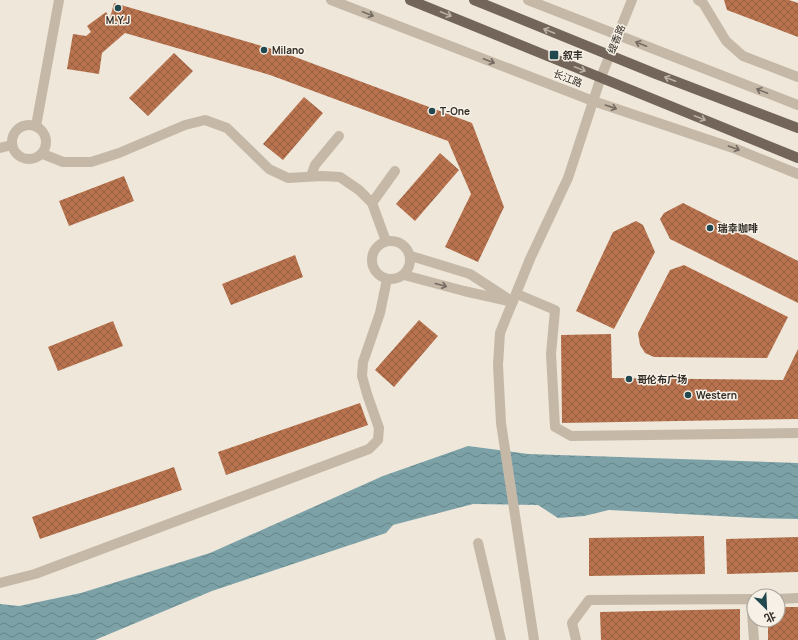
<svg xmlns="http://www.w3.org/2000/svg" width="798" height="640" viewBox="0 0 798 640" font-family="Manrope,'Noto Sans SC',sans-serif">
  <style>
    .water { fill: url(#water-waves) }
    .building { fill: url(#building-cross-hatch) }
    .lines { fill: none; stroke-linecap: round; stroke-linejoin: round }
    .minor { stroke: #c5b8a7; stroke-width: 10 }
    .major { stroke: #73655a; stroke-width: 10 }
    .oneway { stroke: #746b61 }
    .oneway2 { stroke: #bbb1a7 }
    .poi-dot { fill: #21474f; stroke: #f6f0e6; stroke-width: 1.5 }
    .labels { text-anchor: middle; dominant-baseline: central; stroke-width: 3; stroke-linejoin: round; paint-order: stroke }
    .poi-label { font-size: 10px; font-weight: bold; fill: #322c27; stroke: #f6f0e6; text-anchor: start }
    .street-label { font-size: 10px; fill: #322c27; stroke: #f6f0e6 }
  </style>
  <defs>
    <pattern id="water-waves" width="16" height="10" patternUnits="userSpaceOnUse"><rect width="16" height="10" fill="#7ca2a8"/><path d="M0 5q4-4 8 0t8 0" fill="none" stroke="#668489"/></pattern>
    <pattern id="building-cross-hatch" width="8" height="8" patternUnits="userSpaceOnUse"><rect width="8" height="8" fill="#b8734e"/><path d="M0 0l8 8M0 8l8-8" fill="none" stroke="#965f41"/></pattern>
  </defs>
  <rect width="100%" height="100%" fill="#eee7da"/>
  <path class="water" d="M468,446l60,8 270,9v56l-42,-1 -147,-8 -25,6 -26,2 -20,-13 -65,-1 -80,21 -7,8 -174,58 -117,49h-95v-36l19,2 62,-13 129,-40 173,-77z"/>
  <path class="building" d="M724,0h65l9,3v34l-71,-27z
    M114,3l165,48 193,72 32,84 -26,55 -33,-15 26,-53 -23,-53 -178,-66 -145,-42 -23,20 -3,21 -32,-5 6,-35 13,2 5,-4 -4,-6 19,-14 4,6z
    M174,53l19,18 -45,45 -19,-18z
    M304,97l19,16 -40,47 -20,-16z
    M440,153l19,17 -44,51 -19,-17z
    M124,176l10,25 -65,25 -10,-25z
    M683,203l115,58v42l-128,-64 -10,-20 4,-6z
    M636,221l7,4 12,27 -41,77 -38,-18 37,-79z
    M295,255l8,22 -72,28 -9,-21z
    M684,265l104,52 -21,41 -113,-1 -9,-4 -5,-8 -2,-12 32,-63z
    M419,320l19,16 -44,51 -19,-17z
    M113,321l10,25 -65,25 -10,-24z
    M611,334l1,44 171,2 15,-31v70l-236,4 -1,-88z
    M360,403l8,22 -142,50 -8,-23z
    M174,467l8,23 -142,49 -8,-22z
    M704,536l1,38 -116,2v-38z
    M798,537v35l-71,2 -1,-35z
    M778,607h20v33h-30v-20h10z
    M740,609v31h-139l-1,-28z"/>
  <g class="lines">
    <path class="minor" d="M331,0l262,101 143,48 62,25
      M528,0l270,105
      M698,0l5,3 23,38 17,15 55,21
      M12 142a17 17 0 1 1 34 0a17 17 0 1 1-34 0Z
      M36,126l23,-126
      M0,148l12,-3
      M43,154l20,8h28l28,-9 66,-28 20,-5 22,8 42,41 19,9 34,-2 18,1 19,13 13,13 14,38
      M311,176l4,-11 24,-29
      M372,203l23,-32
      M372 260a19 19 0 1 1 38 0a19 19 0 1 1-38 0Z
      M404,275l60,16 49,11 -43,-28 -59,-18
      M517,294l38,16 -4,44 4,73 16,9 227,-3
      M478,543l23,97
      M0,583l35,-9 334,-125 9,-9 1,-12 -12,-34 -5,-18 1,-14 17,-49 7,-34
      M751,599l3,41
      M778,599l20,-1
      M534,640l-33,-217 -3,-58 2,-32 30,-74 38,-81 33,-101 31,-77
      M576,640l-4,-17 17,-23 165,-1"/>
    <path class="major" d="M410,0l388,158
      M474,0l182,74 142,54"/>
  </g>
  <defs><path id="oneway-shaft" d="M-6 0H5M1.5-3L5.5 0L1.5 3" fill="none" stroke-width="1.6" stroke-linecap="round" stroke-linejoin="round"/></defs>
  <g class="oneway">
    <use href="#oneway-shaft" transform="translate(368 14) rotate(21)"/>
    <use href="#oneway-shaft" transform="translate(641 44) rotate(-159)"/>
    <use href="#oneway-shaft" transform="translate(489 61) rotate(21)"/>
    <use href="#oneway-shaft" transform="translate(762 91) rotate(-158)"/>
    <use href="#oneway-shaft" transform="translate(611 107) rotate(19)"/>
    <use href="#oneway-shaft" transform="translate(734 148) rotate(20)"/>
    <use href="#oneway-shaft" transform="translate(441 285) rotate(15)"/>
  </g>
  <g class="oneway2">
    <use href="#oneway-shaft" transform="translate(446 14) rotate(22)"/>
    <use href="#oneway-shaft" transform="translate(549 31) rotate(-158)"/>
    <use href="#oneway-shaft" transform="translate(580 69) rotate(22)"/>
    <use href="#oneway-shaft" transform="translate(670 79) rotate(-159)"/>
    <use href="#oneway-shaft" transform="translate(700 118) rotate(22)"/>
  </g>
  <g class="poi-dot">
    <circle cx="118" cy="8" r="4"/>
    <circle cx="264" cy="50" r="4"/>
    <rect x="549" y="50" width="10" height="10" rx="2"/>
    <circle cx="432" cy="111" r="4"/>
    <circle cx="710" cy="228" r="4"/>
    <circle cx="629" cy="379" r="4"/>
    <circle cx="688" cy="395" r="4"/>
  </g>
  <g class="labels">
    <g class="poi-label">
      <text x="118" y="20" text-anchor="middle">M.Y.J</text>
      <text x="272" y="50">Milano</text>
      <text x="563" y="55">叙丰</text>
      <text x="440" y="111">T-One</text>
      <text x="718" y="228">瑞幸咖啡</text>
      <text x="637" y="379">哥伦布广场</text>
      <text x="696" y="395">Western</text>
    </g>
    <g class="street-label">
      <text transform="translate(616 39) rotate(-68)">缇香路</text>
      <text transform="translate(568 78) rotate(21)">长江路</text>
    </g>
  </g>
  <g transform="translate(766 608) rotate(156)"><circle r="19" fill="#f6f0e6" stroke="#a8a29a"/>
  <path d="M0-3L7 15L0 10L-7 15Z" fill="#21474f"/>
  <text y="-6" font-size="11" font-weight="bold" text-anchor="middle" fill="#322c27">北</text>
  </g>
</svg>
